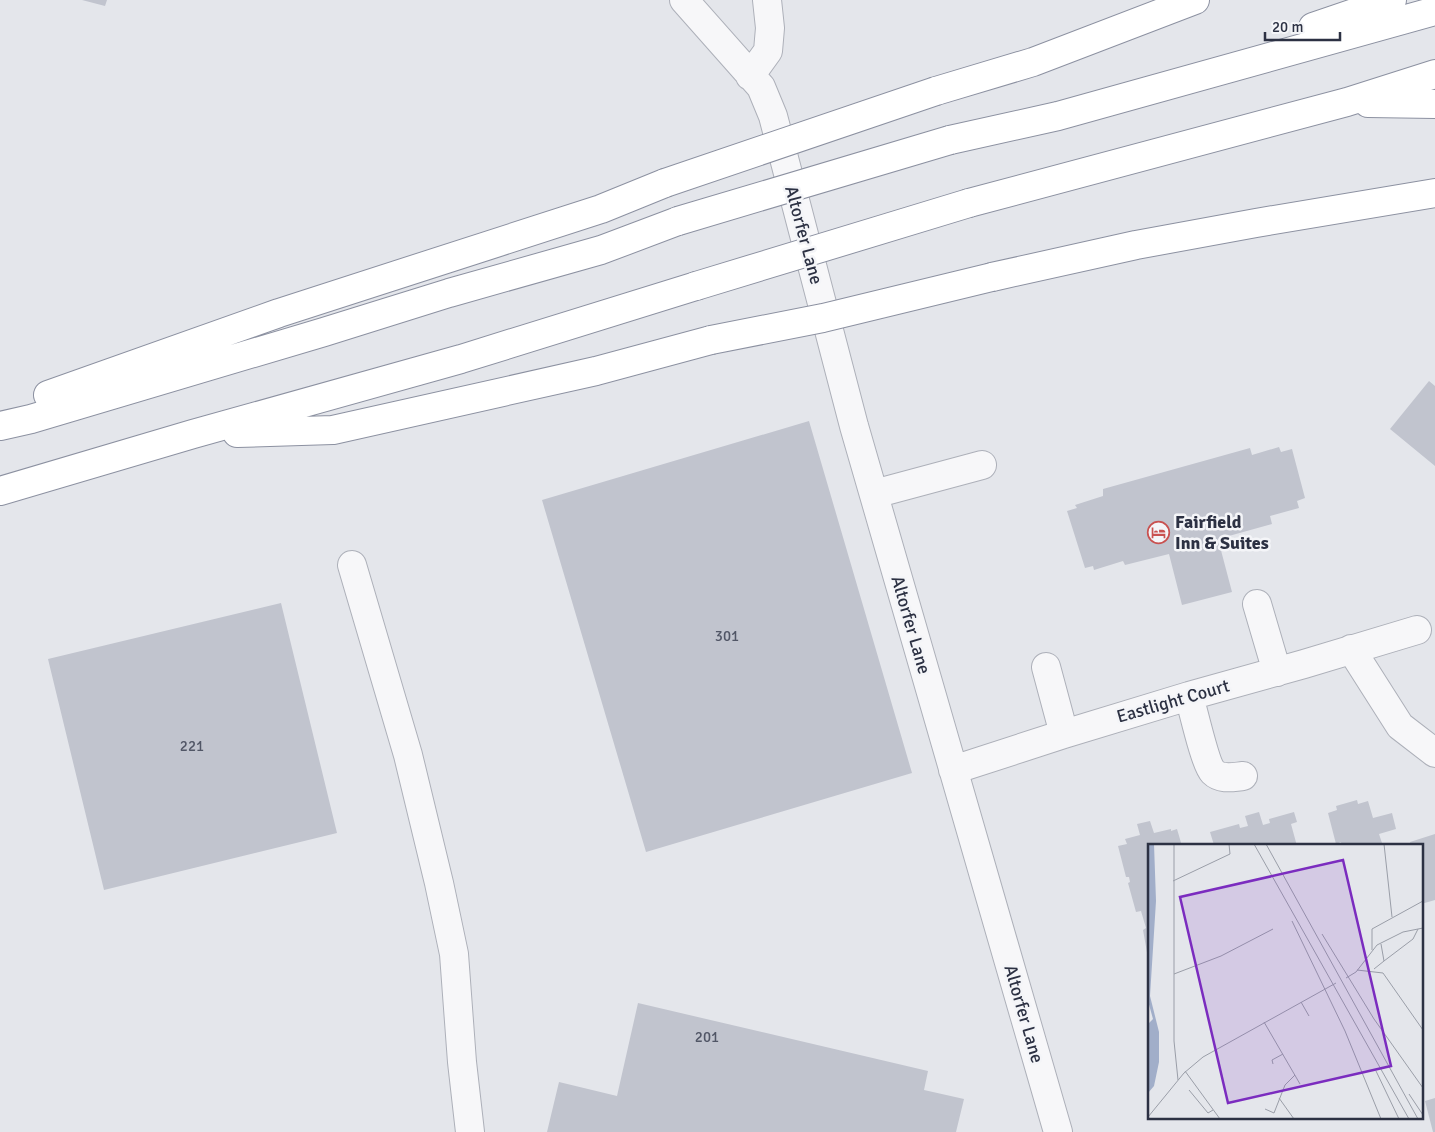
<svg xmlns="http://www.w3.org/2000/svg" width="1435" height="1132" viewBox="0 0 1435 1132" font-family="Signika,sans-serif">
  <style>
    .building { fill: #c1c4ce }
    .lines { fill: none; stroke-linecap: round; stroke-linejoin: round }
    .minor-casing { stroke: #adb0b9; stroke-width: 30 }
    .highway-casing { stroke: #8c91a1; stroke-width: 30 }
    .minor { stroke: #f7f7f9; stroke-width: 28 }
    .highway { stroke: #fff; stroke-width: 28 }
    .highway-bridge-casing { stroke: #8c91a1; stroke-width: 30; stroke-linecap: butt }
    .highway-bridge { stroke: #fff; stroke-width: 28 }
    .labels { text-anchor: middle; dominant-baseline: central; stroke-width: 5; stroke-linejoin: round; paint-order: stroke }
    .number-label { font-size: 15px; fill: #515666 }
    .street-label { font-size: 18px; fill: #2c3143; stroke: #f4f5f8 }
    .poi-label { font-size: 18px; font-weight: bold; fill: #2c3143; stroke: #f4f5f8; text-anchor: start }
    .inset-road { fill: none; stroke: #9a9ea8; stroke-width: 1 }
    .view { fill: #7b2cbf; fill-opacity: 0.15; stroke: #7b2cbf; stroke-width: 2.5 }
    .inset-edge { fill: none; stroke: #2c3143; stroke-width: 2.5 }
  </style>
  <rect width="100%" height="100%" fill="#e4e6eb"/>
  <path class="building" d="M82,0h25l-2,6z
    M1429,381l6,5v80l-45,-37z
    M809,421l103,352 -266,79 -104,-352z
    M1279,447l2,5 11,-3 13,49 -8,3 2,7 -29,8 2,8 -54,15 14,53 -50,13 -13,-51 -44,11 -2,-4 -29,9 -1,-4 -8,2 -18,-57 10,-3 -2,-3 28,-9v-7l147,-41 2,7z
    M281,603l56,230 -233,57 -56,-231z
    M1357,800l1,4 10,-3 5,17 19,-5 4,16 -17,5 4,12h-41l-1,-4 -5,2 -8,-31 9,-3 -1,-4z
    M1259,812l4,13 7,-2 -1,-4 25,-7 3,10 -6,2 6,22 -83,-1 -4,-13 29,-8 1,4 8,-2 -3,-10z
    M1150,821l4,12 17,-4v2l6,-2 5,17h-33l-1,112 -5,-28 3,-2 -5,-17 -5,1 -8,-29 2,-1 -1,-5h-3l-8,-31 9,-2 -2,-5 15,-4 -3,-11z
    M1435,834v66l-14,4v-58h-10l-1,-4z
    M638,1003l290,68 -4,19 40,9 -8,33h-409l12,-50 58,14z
    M1435,1098v34h-2l-8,-31z"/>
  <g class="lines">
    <defs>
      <path id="minor" d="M684,0l77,87 12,29 81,310 204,706
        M750,76l18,-25 2,-23 -3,-28
        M874,494l108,-29
        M352,565l56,190 31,128 15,71 8,108 8,70
        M1257,604l20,68
        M1351,649l49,77 35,27
        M1046,667l18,67
        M1189,696c4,13 16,68 24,76 8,8 20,5 30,4
        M953,770l111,-36 125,-38 115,-32 113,-34"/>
      <path id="highway" d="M1313,27l79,-27
        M936,91l97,-29 162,-62
        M1368,103l67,1
        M950,140l108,-24 377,-105
        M969,203l378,-101 88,-28
        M992,277l144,-32 120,-22 179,-30
        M48,395l231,-82 322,-104 64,-26
        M0,426l31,-7 293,-87 125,-39 152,-43 77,-29
        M237,433l96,-3 263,-59 115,-31
        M0,491l193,-57 268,-75 235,-73"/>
    </defs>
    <use href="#minor" class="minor-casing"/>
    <use href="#highway" class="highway-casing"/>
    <use href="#minor" class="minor"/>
    <use href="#highway" class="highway"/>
    <defs>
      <path id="highway-bridge" d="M665,183l271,-92
        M678,221l272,-81
        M696,286l273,-83
        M711,340l112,-22 169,-41"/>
    </defs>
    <use href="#highway-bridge" class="highway-bridge-casing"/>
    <use href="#highway-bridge" class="highway-bridge"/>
  </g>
  <defs>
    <symbol id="hotel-ring" viewBox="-11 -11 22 22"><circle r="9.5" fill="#f4f5f8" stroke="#c95150" stroke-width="1.5"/><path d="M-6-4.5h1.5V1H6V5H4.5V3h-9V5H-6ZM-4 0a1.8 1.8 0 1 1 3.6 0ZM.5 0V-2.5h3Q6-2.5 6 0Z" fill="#c95150"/></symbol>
  </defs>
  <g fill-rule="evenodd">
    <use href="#hotel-ring" x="1146" y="520" width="25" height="25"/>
  </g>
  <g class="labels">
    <g class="number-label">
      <text x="727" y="636">301</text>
      <text x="192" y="746">221</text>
      <text x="707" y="1037">201</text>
    </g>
    <g class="street-label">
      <text transform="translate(804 235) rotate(75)">Altorfer Lane</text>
      <text transform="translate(911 625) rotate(74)">Altorfer Lane</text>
      <text transform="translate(1173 701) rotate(-16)">Eastlight Court</text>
      <text transform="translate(1024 1014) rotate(74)">Altorfer Lane</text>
    </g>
    <g class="poi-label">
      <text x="1175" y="522">Fairfield<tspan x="1175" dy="21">Inn &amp; Suites</tspan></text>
    </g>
  </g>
  <g transform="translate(1148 844)">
    <rect width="275" height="275" fill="#e4e6eb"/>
    <path d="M6,0l2,57 -6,95 9,36v30l-5,24 -6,7v-69l5,-5 -5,-18v-156z" fill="#a1aec9"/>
    <path class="inset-road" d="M26,0v197l4,39M106,0l155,275M118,0l152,275M236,0l8,73M25,37l57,-27 -1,-10M144,77l53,110 36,88M174,90l52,85 49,69M224,106v-21l51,-28M236,117l29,-22 5,-10M226,125l10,-8 -3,-17M209,126l26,3 40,57M26,130l47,-18 52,-27M198,134l10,-6 21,-27 26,-13 20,-4M153,158l8,14M116,178l36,62M125,220l-1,-4 11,-6M37,227l35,48M228,227l23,48M41,246l19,23 5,-3M261,250l14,21M131,254l15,21M117,265l9,4 11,-28 10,-10M0,273l36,-44 19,-16 133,-74"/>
    <path class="view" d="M195,16l48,206 -163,37 -48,-206z"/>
    <rect width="275" height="275" class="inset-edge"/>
  </g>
  <path d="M1265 32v8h75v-8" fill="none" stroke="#2c3143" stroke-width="2.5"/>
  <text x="1272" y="32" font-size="15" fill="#2c3143" stroke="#f4f5f8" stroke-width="4" paint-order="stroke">20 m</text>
</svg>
